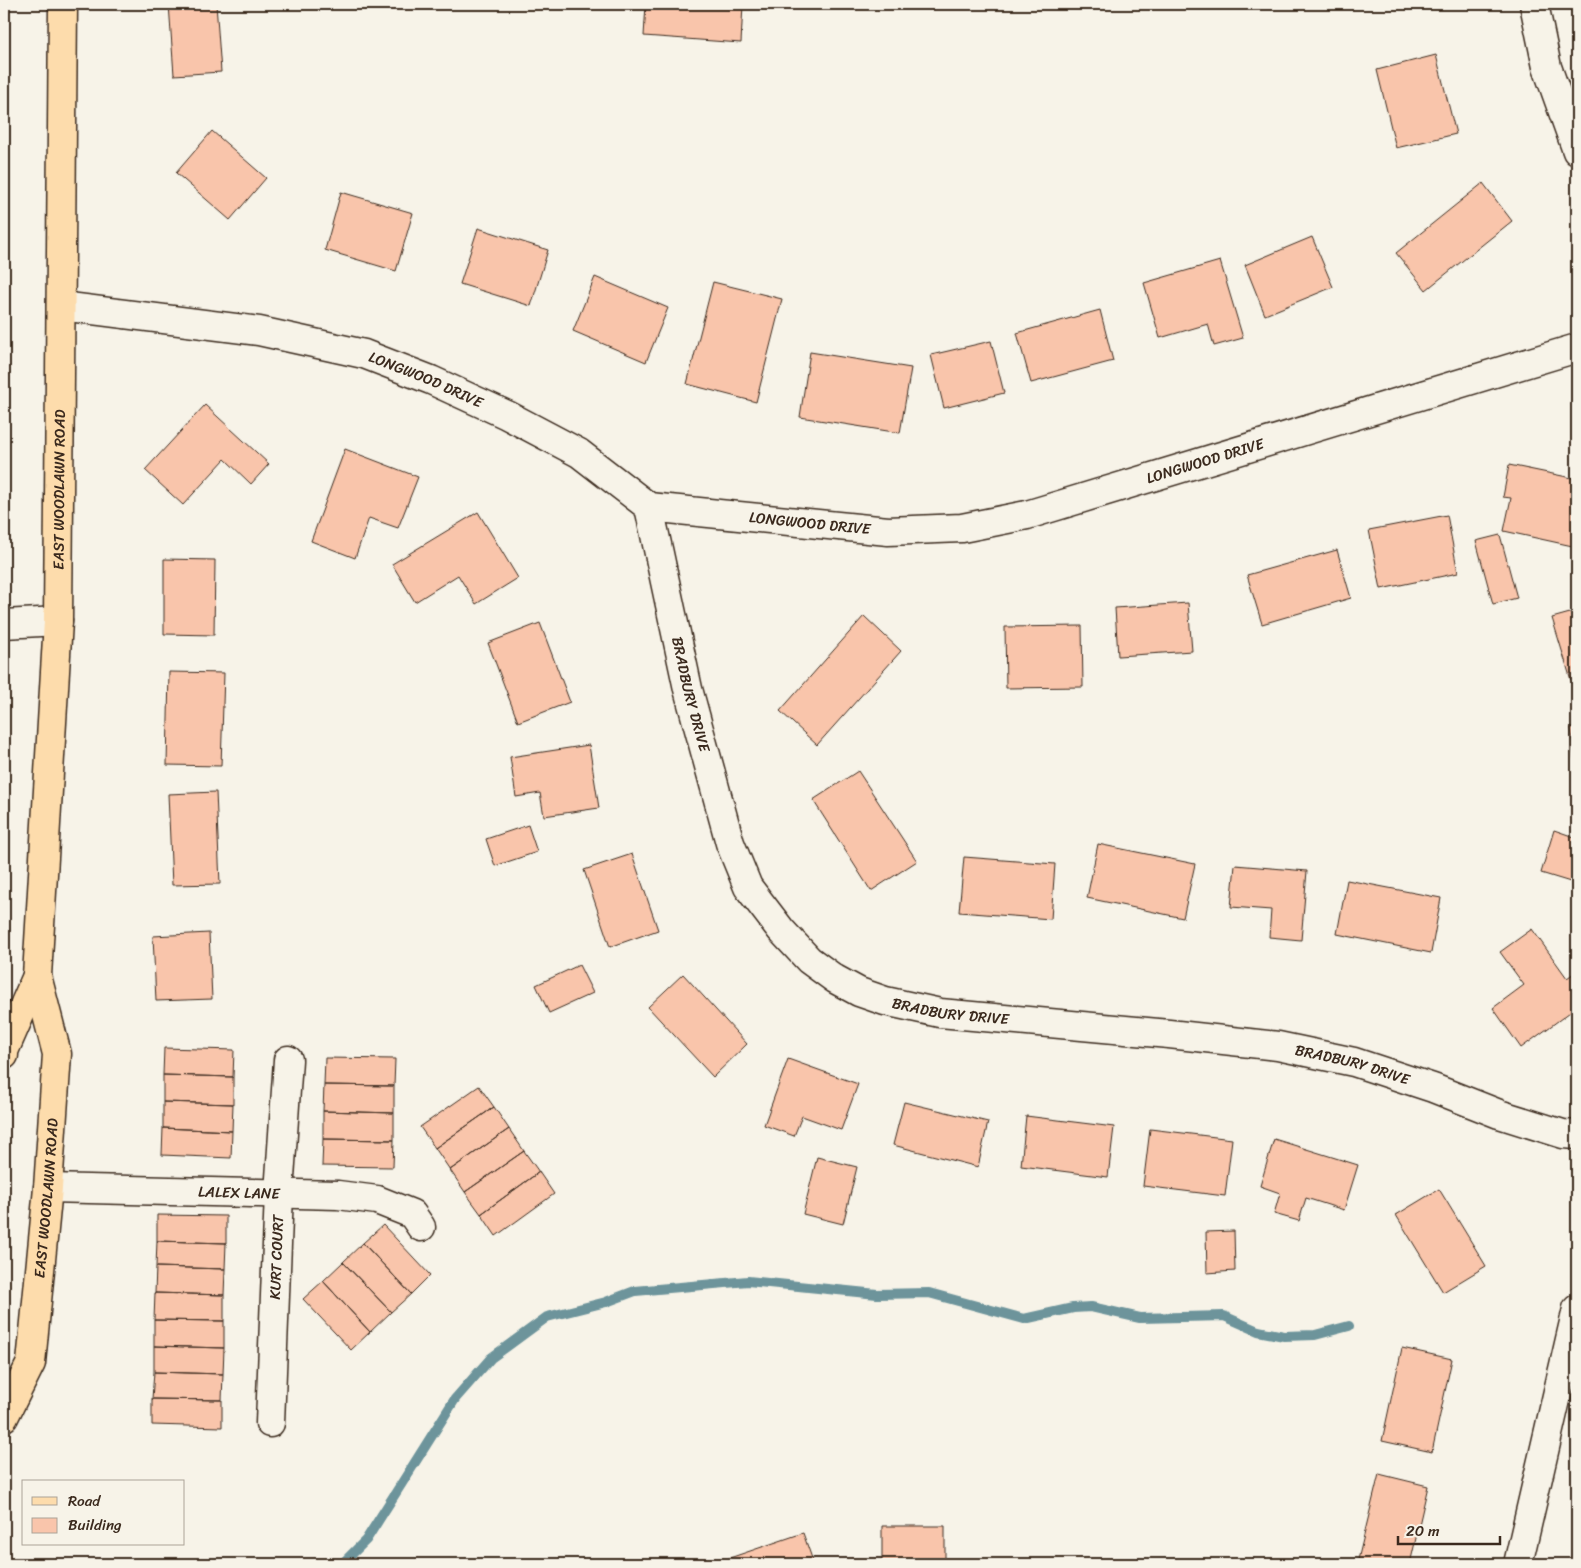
<svg xmlns="http://www.w3.org/2000/svg" width="1581" height="1568" viewBox="0 0 1581 1568" font-family="Sriracha,sans-serif">
  <style>
    .lines { fill: none; stroke-linecap: round; stroke-linejoin: round }
    .stream { stroke: #6d949b; stroke-width: 10 }
    .building { fill: #f9c5ab; stroke: #3b2a1e }
    .street-casing { stroke: #3b2a1e; stroke-width: 31 }
    .primary-casing { stroke: #3b2a1e; stroke-width: 31 }
    .street { stroke: #f7f3e8; stroke-width: 28 }
    .primary { stroke: #fddcac; stroke-width: 28 }
    .labels { text-anchor: middle; dominant-baseline: central; stroke-width: 4; stroke-linejoin: round; paint-order: stroke }
    .street-label { font-size: 15px; fill: #3b2a1e; stroke: #f7f3e8 }
  </style>
  <rect width="100%" height="100%" fill="#f7f3e8"/>
  <filter id="ink" filterUnits="userSpaceOnUse"><feTurbulence type="fractalNoise" baseFrequency=".02" numOctaves="2"/><feDisplacementMap in="SourceGraphic" scale="10" xChannelSelector="R" yChannelSelector="G"/><feConvolveMatrix kernelMatrix="1 2 1 2 8 2 1 2 1" color-interpolation-filters="sRGB"/></filter>
  <g filter="url(#ink)">
    <g class="lines">
      <path class="stream" d="M342,1564l24,-24 89,-141 36,-41 56,-41 59,-15 29,-11 113,-10 129,13 52,-1 95,26 49,-11 18,-1 49,11 84,-2 34,15 26,5 31,-1 34,-9"/>
    </g>
    <path class="building" d="M169,4h47l5,68 -47,3z
      M646,4h97l-2,39 -97,-7z
      M1436,55l20,79 -60,14 -19,-78z
      M212,131l54,47 -36,42 -54,-47z
      M1483,183l29,38 -86,69 -30,-37z
      M341,192l72,21 -17,58 -71,-21z
      M478,228l70,22 -17,56 -71,-22z
      M1312,237l21,50 -68,28 -20,-50z
      M1220,261l23,77 -29,8 -6,-22 -48,14 -16,-55z
      M595,277l73,31 -22,54 -73,-31z
      M713,282l69,17 -26,103 -69,-18z
      M1100,310l13,51 -82,22 -14,-50z
      M991,341l13,52 -60,15 -13,-53z
      M810,352l101,16 -11,65 -100,-16z
      M205,405l64,59 -18,20 -26,-25 -42,46 -38,-35z
      M345,449l73,28 -20,51 -29,-10 -14,40 -44,-17z
      M1509,465l68,14v68l-73,-16 7,-33 -8,-1z
      M478,512l40,66 -42,26 -18,-29 -43,27 -23,-38z
      M1447,515l11,58 -77,16 -12,-59z
      M1500,535l17,63 -24,6 -17,-63z
      M1337,550l14,48 -89,26 -15,-49z
      M164,559l51,1 -1,75 -50,-1z
      M1188,603l4,48 -74,5 -3,-48z
      M1577,611v68l-6,1 -19,-62z
      M864,616l37,35 -84,94 -37,-34z
      M540,623l30,79 -52,20 -30,-79z
      M1082,626l1,61 -77,1 -1,-61z
      M169,672l55,1 -3,93 -54,-1z
      M1577,727v55l-6,-54z
      M589,745l10,63 -55,8 -4,-23 -24,4 -6,-40z
      M858,771l59,90 -46,30 -58,-91z
      M216,792l4,92 -48,1 -4,-91z
      M528,825l9,27 -42,14 -9,-27z
      M1554,830l23,8v46l-36,-11z
      M1098,844l97,20 -12,54 -96,-20z
      M632,854l26,76 -48,17 -26,-77z
      M964,857l91,7 -4,55 -92,-7z
      M1235,865l72,6 -6,69 -32,-3 2,-27 -40,-3z
      M1347,880l94,18 -10,55 -94,-19z
      M1532,929l35,49 10,-7v36l-56,41 -28,-40 31,-23 -24,-33z
      M209,933l3,66 -56,2 -3,-65z
      M579,965l14,28 -44,20 -13,-28z
      M683,974l64,70 -34,33 -65,-70z
      M164,1048l70,2 -1,27 -70,-2z
      M325,1058l70,1 -1,27 -70,-1z
      M788,1059l70,25 -17,46 -39,-14 -8,20 -30,-11z
      M163,1075l70,2v27l-70,-2z
      M324,1085l70,1v27l-71,-2z
      M479,1086l15,21 -59,41 -15,-21z
      M163,1102l70,2 -1,27 -69,-3z
      M904,1102l84,20 -10,45 -85,-22z
      M494,1107l15,22 -59,41 -15,-22z
      M323,1111l71,2v27l-71,-1z
      M1026,1116l88,11 -6,50 -87,-11z
      M163,1128l69,3 -1,27 -69,-3z
      M509,1129l15,22 -59,41 -15,-22z
      M1150,1129l82,10 -7,57 -82,-10z
      M323,1139l71,1 -1,27 -71,-1z
      M1274,1139l84,26 -14,45 -38,-12 -7,23 -25,-7 6,-21 -20,-7z
      M524,1151l15,21 -58,42 -16,-22z
      M817,1157l40,10 -14,57 -40,-10z
      M539,1172l15,22 -58,42 -15,-22z
      M1439,1189l47,77 -43,26 -47,-77z
      M157,1215l69,1v27l-69,-2z
      M383,1225l47,50 -19,19 -48,-51z
      M1234,1231l1,40 -28,2 -1,-41z
      M157,1241l69,2 -1,26 -69,-2z
      M363,1243l48,51 -20,18 -48,-50z
      M343,1262l48,50 -21,20 -47,-51z
      M156,1267l69,2 -1,26 -69,-2z
      M323,1281l47,51 -19,18 -48,-51z
      M155,1293l69,2v26l-70,-1z
      M154,1320l70,1v27l-70,-2z
      M154,1346l70,2 -1,26 -69,-2z
      M1402,1348l50,11 -20,93 -50,-11z
      M154,1372l69,2 -1,26 -70,-1z
      M152,1399l70,1v27l-70,-2z
      M1379,1474l49,12 -18,78h-53z
      M882,1526h63v38h-63z
      M803,1533l11,31h-102z"/>
    <g class="lines">
      <defs>
        <g id="street">
          <path d="M1534,4l13,63 30,84"/>
          <path id="s1" d="M61,306l198,25 105,23 67,26 76,35 72,38 70,54 239,24 74,-3 65,-13 550,-167"/>
          <path id="s2" d="M649,507l39,182 42,154 18,44 33,43 28,30 26,19 24,13 26,9 55,12 229,21 109,12 76,16 79,26 66,26 64,20 14,1"/>
          <path d="M4,624l54,-3"/>
          <path id="s3" d="M48,1188l290,7 39,5 35,14 9,13"/>
          <path id="s4" d="M270,1423l9,-230 9,-133"/>
          <path d="M1518,1564l59,-255"/>
        </g>
        <g id="primary">
          <path d="M4,1055v-4l33,-75"/>
          <path id="s5" d="M4,1417l27,-54 17,-175 9,-134 -20,-78 21,-355 5,-617"/>
        </g>
      </defs>
      <use href="#street" class="street-casing"/>
      <use href="#primary" class="primary-casing"/>
      <use href="#street" class="street"/>
      <use href="#primary" class="primary"/>
    </g>
  </g>
  <g class="labels">
    <g class="street-label">
      <text stroke="none"><textPath href="#s1" startOffset="374">LONGWOOD DRIVE</textPath></text>
      <text stroke="none"><textPath href="#s1" startOffset="1199">LONGWOOD DRIVE</textPath></text>
      <text stroke="none"><textPath href="#s5" startOffset="938">EAST WOODLAWN ROAD</textPath></text>
      <text stroke="none"><textPath href="#s1" startOffset="794">LONGWOOD DRIVE</textPath></text>
      <text stroke="none"><textPath href="#s2" startOffset="192">BRADBURY DRIVE</textPath></text>
      <text stroke="none"><textPath href="#s2" startOffset="642">BRADBURY DRIVE</textPath></text>
      <text stroke="none"><textPath href="#s2" startOffset="1048">BRADBURY DRIVE</textPath></text>
      <text stroke="none"><textPath href="#s3" startOffset="191">LALEX LANE</textPath></text>
      <text stroke="none"><textPath href="#s5" startOffset="226">EAST WOODLAWN ROAD</textPath></text>
      <text stroke="none"><textPath href="#s4" startOffset="166">KURT COURT</textPath></text>
    </g>
  </g>
  <rect width="1581" height="1568" fill="none" stroke="#f7f3e8" stroke-width="20"/>
  <rect x="10" y="10" width="1561" height="1548" fill="none" stroke="#3b2a1e" stroke-width="2" filter="url(#ink)"/>
  <rect x="22" y="1480" width="162" height="65" fill="#f7f3e8" stroke="#aca397"/>
  <rect x="32" y="1497" width="25" height="8" fill="#fddcac" stroke="#aca397"/>
  <text x="68" y="1506" font-size="15" fill="#3b2a1e">Road</text>
  <rect x="32" y="1518" width="25" height="15" fill="#f9c5ab" stroke="#aca397"/>
  <text x="68" y="1530" font-size="15" fill="#3b2a1e">Building</text>
  <path d="M1398 1536v8h102v-8" fill="none" stroke="#3b2a1e" stroke-width="2.5"/>
  <text x="1406" y="1536" font-size="15" fill="#3b2a1e" stroke="#f7f3e8" stroke-width="4" paint-order="stroke">20 m</text>
</svg>
